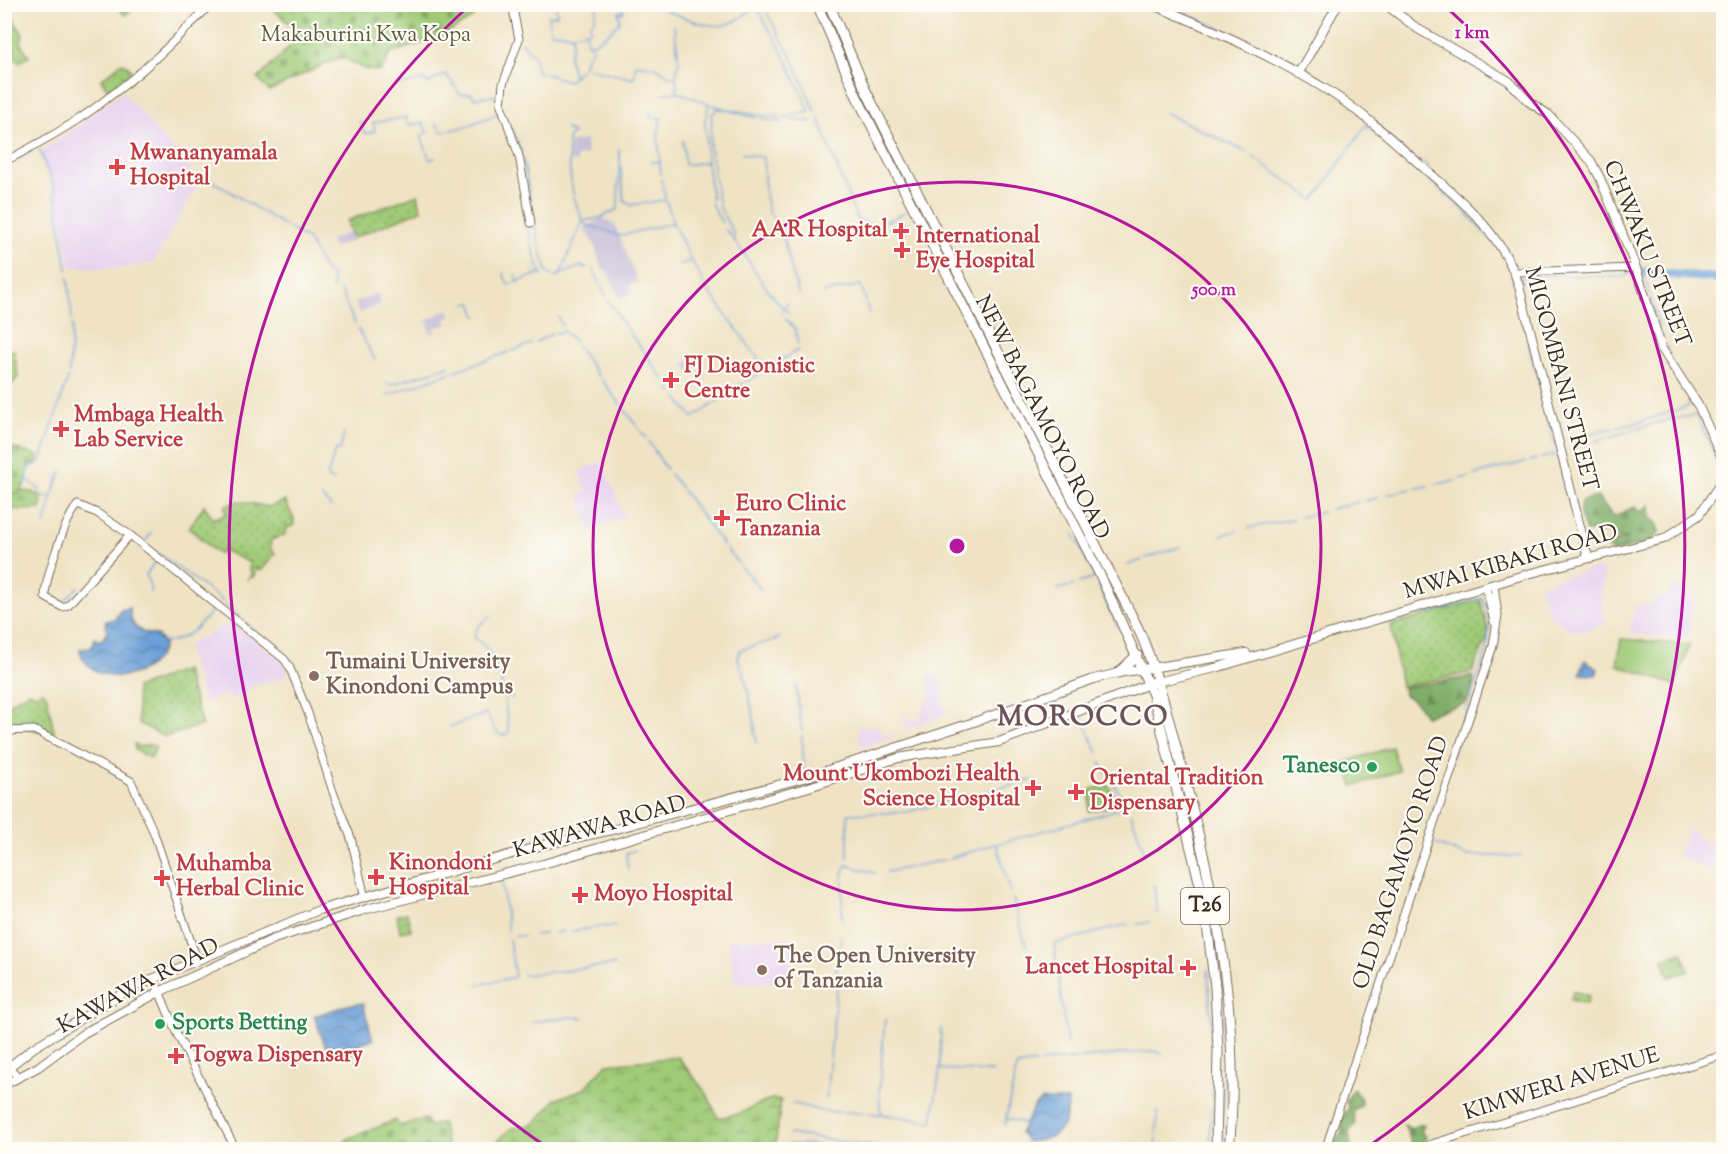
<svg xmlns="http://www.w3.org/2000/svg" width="1728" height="1154" viewBox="0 0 1728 1154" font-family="'Sorts Mill Goudy',serif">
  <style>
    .built { fill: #e7d2ef }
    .industrial { fill: #c8bfd8 }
    .green { fill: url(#green-dots); stroke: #6d7a4a; stroke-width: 1.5 }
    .forest { fill: url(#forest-firs); stroke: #5d6c42; stroke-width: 1.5 }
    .wetland { fill: url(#wetland-marsh); stroke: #6d7a4a; stroke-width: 1.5 }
    .cemetery { fill: url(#cemetery-stones); stroke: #6d7a4a; stroke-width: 1.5 }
    .pitch { fill: #9fca76; stroke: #6d7a4a; stroke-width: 1.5 }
    .water { fill: url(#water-waves); stroke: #52647a; stroke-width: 1.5 }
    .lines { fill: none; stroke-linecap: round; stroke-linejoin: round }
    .stream { stroke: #6a9fd7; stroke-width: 1.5 }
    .river { stroke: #6a9fd7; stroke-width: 9 }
    .tertiary-casing { stroke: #7a6b58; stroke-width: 9 }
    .secondary-casing { stroke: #7a6b58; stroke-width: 10 }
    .primary-casing { stroke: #7a6b58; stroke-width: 10 }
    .trunk-casing { stroke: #7a6b58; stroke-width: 11 }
    .tertiary { stroke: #fff; stroke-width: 7 }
    .secondary { stroke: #fff; stroke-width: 8 }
    .primary { stroke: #fff; stroke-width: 8 }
    .trunk { stroke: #fff; stroke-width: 9 }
    .ring { fill: none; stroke: #b5179e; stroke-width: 3 }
    .health-dot { fill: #e0444e; stroke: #fdfcf7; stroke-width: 2 }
    .education-dot { fill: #8d6e63; stroke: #fdfcf7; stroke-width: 2 }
    .leisure-dot { fill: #2e9e5b; stroke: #fdfcf7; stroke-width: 2 }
    .labels { text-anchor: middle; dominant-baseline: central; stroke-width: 4.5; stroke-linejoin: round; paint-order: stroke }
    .shield { fill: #fdfcf7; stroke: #75695f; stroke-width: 1.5 }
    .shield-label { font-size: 21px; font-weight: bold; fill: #3b2a1e }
    .park-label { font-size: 22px; fill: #595a38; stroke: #fdfcf7 }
    .health-label { font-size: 22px; font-weight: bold; fill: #be3a42; stroke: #fdfcf7; text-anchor: start }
    .street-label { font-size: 22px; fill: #3b2a1e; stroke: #fdfcf7 }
    .education-label { font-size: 22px; font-weight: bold; fill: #785e54; stroke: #fdfcf7; text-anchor: start }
    .leisure-label { font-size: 22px; font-weight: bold; fill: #27864d; stroke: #fdfcf7; text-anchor: end }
    .district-label { font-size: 28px; font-weight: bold; letter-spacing: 1.5px; fill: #6b525c; stroke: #fdfcf7 }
    .centre { fill: #b5179e; stroke: #fdfcf7; stroke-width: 3 }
    .ring-label { font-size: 18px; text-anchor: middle; font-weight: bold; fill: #b5179e; stroke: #fdfcf7; stroke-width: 4.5; stroke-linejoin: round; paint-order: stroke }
  </style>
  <defs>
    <pattern id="green-dots" width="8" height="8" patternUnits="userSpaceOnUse" patternTransform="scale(1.5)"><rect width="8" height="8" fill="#9fca76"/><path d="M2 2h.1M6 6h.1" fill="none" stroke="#83a460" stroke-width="1.8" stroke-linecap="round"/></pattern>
    <pattern id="forest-firs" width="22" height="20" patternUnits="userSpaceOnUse" patternTransform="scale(1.5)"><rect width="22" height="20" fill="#7fae67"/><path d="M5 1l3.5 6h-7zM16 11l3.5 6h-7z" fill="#698e54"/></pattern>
    <pattern id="wetland-marsh" width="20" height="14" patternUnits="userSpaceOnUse" patternTransform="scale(1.5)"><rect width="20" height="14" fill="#9fca76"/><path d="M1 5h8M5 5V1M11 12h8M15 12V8" fill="none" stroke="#83a460"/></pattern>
    <pattern id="cemetery-stones" width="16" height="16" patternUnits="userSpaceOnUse" patternTransform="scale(1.5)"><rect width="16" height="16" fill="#9fca76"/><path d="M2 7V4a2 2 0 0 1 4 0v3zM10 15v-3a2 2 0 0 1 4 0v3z" fill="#83a460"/></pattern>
    <pattern id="water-waves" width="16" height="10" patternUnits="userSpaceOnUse" patternTransform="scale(1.5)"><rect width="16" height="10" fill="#6a9fd7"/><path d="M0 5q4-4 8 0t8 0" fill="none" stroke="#5882ae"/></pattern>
  </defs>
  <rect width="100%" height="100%" fill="#fdfcf7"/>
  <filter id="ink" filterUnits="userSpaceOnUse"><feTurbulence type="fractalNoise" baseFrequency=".0167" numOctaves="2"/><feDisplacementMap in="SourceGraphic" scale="12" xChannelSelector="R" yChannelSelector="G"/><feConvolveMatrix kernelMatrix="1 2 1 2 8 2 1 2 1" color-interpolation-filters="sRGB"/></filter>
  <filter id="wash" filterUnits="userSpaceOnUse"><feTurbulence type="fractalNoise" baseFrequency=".008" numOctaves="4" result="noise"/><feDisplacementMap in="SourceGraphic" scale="24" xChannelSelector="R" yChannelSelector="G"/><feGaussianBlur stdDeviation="1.35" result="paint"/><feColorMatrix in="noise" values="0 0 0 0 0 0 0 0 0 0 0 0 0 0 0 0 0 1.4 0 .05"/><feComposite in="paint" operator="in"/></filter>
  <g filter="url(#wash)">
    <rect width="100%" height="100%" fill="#f0e3c4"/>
    <path class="built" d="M123,92l77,89 -47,82 -33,5 -50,-1 -14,-74 -15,-40z
      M603,462l21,55 -33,14 -12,-36 7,-3 -7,-22z
      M1597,568l7,2 -3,39 6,14 -21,8 -16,-1 -20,-14 -10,-32z
      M1673,583l21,16 -6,39 -51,-3 -5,-2 -2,-3 6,-27 14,3 3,-8 15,-2z
      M232,622l54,42v12l-38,11 1,5 -17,7 -3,-6 -25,10 -17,-57z
      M939,675l3,24 5,15 -14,5 -5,-43z
      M929,701l3,19 -26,9 -3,-14h3l1,5 4,1 10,-2 -1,-6 4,-1 -2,-9z
      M880,727l1,8 13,-1 1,2 -34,11 -3,-19z
      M1689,829l8,4 -1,4 24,12 -11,21 -32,-15z
      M794,938l-4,43 -55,2 -7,-44z
      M1573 1078a7 7 0 1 1 14 0a7 7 0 1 1-14 0Z"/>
    <path class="industrial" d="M586,140l1,15 -10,1v6h-6l-1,-20z
      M602,218l13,7 21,53 1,3 -8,5 3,6 -12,7 -11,-25 -8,-7 -7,-23 -11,-16z
      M350,232l3,9 -20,7 -3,-8z
      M377,293l4,11 -22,9 -4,-10z
      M449,309l3,7 -6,3 2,5 -15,4 2,5 -4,1 -4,-14z
      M698,354l7,9 -15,9 -6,-8z"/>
    <path class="green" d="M116,5h24l-15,10z
      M9,12l14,23 -2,9 8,12 -10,7 -10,-13 -4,1v-36z
      M121,63l6,2 5,7 -11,11 -13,7 -7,-10z
      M418,194l3,16 -68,28 -6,-17z
      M238,501l31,6 16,-6 9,18v7l-7,1 -1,7 -15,6 -1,8 5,6 -14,17 -5,-3 -2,8 -6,3 4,-6 -3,-3 1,-7 -25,-12 -7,3 -29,-26 15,-23 9,14 13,-5 -1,-8z
      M1480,599l9,35 -17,38 -71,15 -10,-62z
      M185,670l17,55 -37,12 -27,-14 -2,-35z
      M42,690l5,6 8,41c-13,-7 -37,-9 -46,-16l-2,-16 21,-13 9,2z
      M134,744l7,3 7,-3 8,3 -5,12 -16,-9z
      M407,913l4,17 -11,2 -3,-17z
      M1682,952l7,19 -20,6 -6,-18z
      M1573,991l16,5 -2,8 -16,-4z"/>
    <path class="forest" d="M1597,497l17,20 20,-10 7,5 9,-7v13l7,5 2,10 -9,9 -38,11 -7,-8 23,-7h-12l-9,-6h-21l-6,-17 1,-14z
      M1473,676l1,8 -8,19 -41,13 -9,-14 -12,-7 -1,-7z
      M1353,1089l8,10v7l-8,4 2,14 -6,8 2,17h-13l-3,-8 7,-9 -1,-13 7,-10 -1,-9z
      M1404,1125l7,4 7,-4h6l-3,7 5,5 -3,7h-11z"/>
    <path class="wetland" d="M14,350l4,27 -11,13 -2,-6v-30z
      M4,489l28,3 10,5 -1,12 -23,1 -13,-4z
      M1108,785l6,9v12l-25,5 2,-22z
      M678,1057l29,37 11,24 20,-4 33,-15 10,1 -6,49h-296l19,-8 12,-12 24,-5 22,-25 28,-10 23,-25z"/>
    <path class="cemetery" d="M272,5v-1l215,1c-25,25 -61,38 -95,47l-12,20 -16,-3 -20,-11 -17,5 -58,28 -11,-12 43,-44 -31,-29z
      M13,448l24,7v8l-8,4 -2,13 -9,14 -13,-2v-25l4,1z
      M426,1119l3,7 13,-3 6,26h-115l11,-4 3,-6 49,-19 3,6z"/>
    <path class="pitch" d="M1621,639l69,6 -15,40 -58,-20z
      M1392,747l7,24 -46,15 -8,-24z"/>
    <path class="water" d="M130,608c-1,18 9,26 27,27l7,8c-6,37 -73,49 -85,6l13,-1 2,-10 7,3 6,-9 -2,-11 10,-2 6,-9z
      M1585,660l13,9 -2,6 -16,-1z
      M363,1003l10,37 -14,3 1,8 -27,6 -5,-4 -14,-37 33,-11z
      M1043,1100h25c0,29 -11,39 -39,42l-9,-9 15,-28z"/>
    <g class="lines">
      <path class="stream" d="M556,4l1,11 -9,1 2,16 25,2 16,-4 -1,-7 4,-3 4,-16
        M655,4c15,9 56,27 73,20 10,-3 19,-12 29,-17
        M755,4l16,29
        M762,4l31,56 22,51
        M1164,4l94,41
        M570,34l3,4 -4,20 4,17
        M773,35l13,24
        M521,42l14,15 1,14 33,10 12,-12
        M590,44c12,-3 21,-15 30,-21l-1,-11 4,1 1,-9
        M787,61l9,20
        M145,64l18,-17
        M583,68l3,-11 6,-7 -2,-6 -3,-1 -1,-10
        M588,68l46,11 2,-15c19,4 15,-2 31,11l9,2
        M394,86l29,-6 6,3 17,-9 15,21 11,-2 1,5 25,-3
        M499,88l-1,20 9,24
        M678,92l31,12 -4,17 2,41
        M665,93l12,-1 -1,-18 3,-13 -5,-36
        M712,105l14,4
        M729,109h3
        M735,110l3,1
        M739,111l16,4
        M1164,112l84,41 66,47 52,-75 96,83 28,31
        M649,113l3,4 9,1 -3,19 3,37
        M78,115l11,-7
        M757,115l23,2
        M783,118l27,-6 -13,-29
        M761,119l21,3
        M819,119l38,100c18,12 31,1 49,-7
        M359,120l6,14 10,-3 -2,-8 33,-6 2,8 15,-2 4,9 -6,4 9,24 5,-2
        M793,121h19
        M436,123l6,9 22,-5 35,-14
        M512,128l10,25
        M565,128l8,5 -5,6c1,26 2,64 18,86 10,3 25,6 32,11l55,-13
        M683,140l2,25 22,-3 5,38
        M39,149l15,38 13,83
        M619,152v-3l5,52 7,4 35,-5 7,23 18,37
        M742,154l21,3 2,35
        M523,158l16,87
        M1419,159l10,8
        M650,162h9
        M4,166l27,-13
        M203,175l105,65 17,31 7,5 1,13
        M661,179l1,4
        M663,186v3
        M664,190l1,8
        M765,193l2,13
        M718,201l-8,-54 2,-33 6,-6 39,10
        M711,203l11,20
        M718,204l5,10
        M768,208l1,6
        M724,216l11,20
        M772,216l11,22 15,55
        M526,226l5,13
        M725,229c22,23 36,60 64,84
        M530,241l12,35
        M540,247l4,14
        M1507,251l8,14
        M545,263l2,9 8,5 26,-11 7,2
        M678,266l13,-6 15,27 59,81
        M534,268l1,8
        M593,268l13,28
        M503,273l5,12 33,-12
        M1640,273l4,2v-3
        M515,275l4,7
        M560,275l23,-54 17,-3 18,-9 1,-41
        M1531,275l90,2 12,-4
        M68,278l4,41
        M1645,278l14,49
        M1513,279l13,52
        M1522,284l-1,-7 5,-2
        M340,290l15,34
        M823,293l38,-8 8,28
        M607,300l10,13
        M466,304l6,-1 5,13
        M785,307l3,-4
        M780,311l2,2
        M618,316l46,64
        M558,317l4,9
        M785,318l10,11 3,15
        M358,329l17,31
        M564,331l11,11
        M556,333l8,-2
        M1527,337l28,110
        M536,342l16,-8
        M1665,345l5,9
        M577,346l22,31
        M512,351l19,-7
        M1666,363l21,32
        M69,373l3,-48
        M602,380l19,25
        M746,381l52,-31
        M386,382l4,3 59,-19
        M669,388l4,5
        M387,395l122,-43
        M677,398l15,18
        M623,408l23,30
        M693,418l50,-35
        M1590,433l43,-9 56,-18v-7
        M1596,441l71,-21 30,-5 22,51 4,5
        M649,442l17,27
        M1541,458l17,-4 20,80
        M1530,461l6,-2
        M40,463l28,-85
        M670,474l11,14
        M1474,475l51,-13
        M1460,479l9,-2
        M28,480l11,9v6l13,4 -7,26
        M334,481l-7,-4 9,-28 4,2 4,-17
        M1435,484l20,-3
        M24,487l6,-20 7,-3
        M1416,488l13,-2
        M683,491l41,55
        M1388,494l23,-5
        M51,497l11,-26
        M322,497l9,10
        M1365,501l14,-4
        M1331,509l27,-7
        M1300,517l22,-5
        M1248,528l45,-9
        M1074,534l21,44 -16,5
        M1221,535l16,-4
        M145,542l6,-9
        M726,549l12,14
        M155,551l64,47 35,32
        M1146,558l34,-11
        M1128,565l14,-5
        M740,566l9,10
        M750,576l6,8
        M150,585l-4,-10 10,-15
        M757,585l4,5
        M1098,585l20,43
        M150,587v5
        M1058,589l16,-4
        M65,600l13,-13
        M1422,615l61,-17 7,23 -3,28 -45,136
        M164,643c23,-3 36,-17 50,-35
        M741,667l-3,-9 2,-8 40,-12
        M743,670l11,48 2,25
        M796,686l3,22
        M506,695l4,-1 2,5
        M799,711l3,20
        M1081,715l17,38
        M450,727l36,-14 12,21 8,1 3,-4c-6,-32 -3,-71 -34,-93 -1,-11 9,-16 16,-22
        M802,736l2,33
        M1100,762l24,38
        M1440,791l1,-3
        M1131,813l14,41
        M1429,825l10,-32
        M997,844l130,-37
        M1435,844l32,12h55
        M997,845l14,48
        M848,858v-44l59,-2 125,-32
        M950,858l45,-14
        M628,869l-2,-15 9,-4
        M887,872l57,-12
        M1192,872l5,26
        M497,880l5,3 6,48
        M1154,885l3,29
        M1013,899l13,47
        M1209,902l10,84
        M1198,904l3,20
        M842,919l1,-44 3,-10 29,8
        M1138,924l11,-2
        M601,927l15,-1
        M572,931l27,-4
        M554,933l10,-2
        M535,935l10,-1
        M515,936h8
        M509,938l6,39
        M573,969l42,-4
        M1208,969l5,84
        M553,972l19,-2
        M523,975l28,-3
        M836,975l5,-39
        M478,985l37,-8
        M1220,991l4,58
        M532,1022l39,-5 12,1
        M1067,1044l-13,-100 74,-20
        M1212,1061l1,6
        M1041,1062l113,-11 8,3
        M940,1069l53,3
        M826,1099l11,-114 6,-2 30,2
        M1213,1099v-26
        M792,1103l29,8 60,3 51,8 8,-53 1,-41
        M881,1114l-2,-21 6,-74
        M1006,1118l11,-52 19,-3
        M1005,1125l1,-7 19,6
        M789,1134l111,16
        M1026,1137v13
        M785,1145l24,-1 49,6
        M1155,1150l3,-39
        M1209,1150l3,-43
        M1222,1150l3,-86"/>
      <path class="river" d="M1644,272l80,7"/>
    </g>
  </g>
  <g filter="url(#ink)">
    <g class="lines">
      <defs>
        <path id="tertiary" d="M512,4l7,35 -16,45 -2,21 18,51 12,67
          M4,162c37,-20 73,-39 105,-65 37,-27 69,-60 102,-93
          M1515,272l121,-4
          M130,535l-62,70 -6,2 -17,-10c0,-18 20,-79 33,-92l19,8 33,22 154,124 5,7 19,47 25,79 18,46 14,60
          M1486,587l8,35
          M4,731l30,-1 97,51 23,52 43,127
          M154,979l23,55 59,116
          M4,1061l14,16
          M1325,1150l168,-504 5,-31 -4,-30
          M1412,1150l312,-95"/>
        <path id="secondary" d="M1150,4c61,24 121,51 177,86 35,22 68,52 99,80 38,32 78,67 93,116l69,272
          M1385,4l33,25 91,52 19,20 21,14 42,46 9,17 36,90 26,81 36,56 26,57
          M1298,74l40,-70"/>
        <path id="primary" d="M4,1071l29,-23 100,-61 186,-77 224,-65 69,-15 195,-53 167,-55 120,-43 24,-6 128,-20
          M4,1085l34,-18 46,-34 75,-41 115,-53 93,-30 176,-45 266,-77 89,-29 101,-16 150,-58 70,-17 305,-92 140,-36 35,-24 25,-37"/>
        <path id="trunk" d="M817,4l40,93 245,482 51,116 51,206 11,86 3,63 -2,100
          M829,4l37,87 272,537c19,43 30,88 42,134 34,125 62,258 49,388
          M1118,673l19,-18"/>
      </defs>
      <use href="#tertiary" class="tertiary-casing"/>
      <use href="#secondary" class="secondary-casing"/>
      <use href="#primary" class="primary-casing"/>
      <use href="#trunk" class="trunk-casing"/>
      <use href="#tertiary" class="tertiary"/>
      <use href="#secondary" class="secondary"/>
      <use href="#primary" class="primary"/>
      <use href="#trunk" class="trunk"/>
    </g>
  </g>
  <g class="ring">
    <circle cx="957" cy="546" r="364"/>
    <path d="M545 1146A728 728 0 0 1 470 5M1444 5A728 728 0 0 1 1369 1146"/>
  </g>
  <g class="health-dot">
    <path d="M114 158h6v6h6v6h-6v6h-6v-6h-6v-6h6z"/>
    <path d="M898 222h6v6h6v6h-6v6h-6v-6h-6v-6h6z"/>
    <path d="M899 241h6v6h6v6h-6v6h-6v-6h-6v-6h6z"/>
    <path d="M668 371h6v6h6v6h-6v6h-6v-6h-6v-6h6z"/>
    <path d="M58 420h6v6h6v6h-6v6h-6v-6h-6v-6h6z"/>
    <path d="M719 509h6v6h6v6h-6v6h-6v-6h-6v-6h6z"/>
    <path d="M1030 779h6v6h6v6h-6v6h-6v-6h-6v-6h6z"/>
    <path d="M1073 783h6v6h6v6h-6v6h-6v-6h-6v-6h6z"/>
    <path d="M373 868h6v6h6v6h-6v6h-6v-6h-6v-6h6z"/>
    <path d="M159 869h6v6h6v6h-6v6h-6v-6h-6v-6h6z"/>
    <path d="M577 886h6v6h6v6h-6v6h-6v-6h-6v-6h6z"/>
    <path d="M1185 959h6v6h6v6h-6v6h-6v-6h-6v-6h6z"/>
    <path d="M173 1047h6v6h6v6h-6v6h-6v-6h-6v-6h6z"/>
  </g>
  <g class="education-dot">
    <circle cx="314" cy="676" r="6"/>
    <circle cx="762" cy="970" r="6"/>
  </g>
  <g class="leisure-dot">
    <circle cx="1372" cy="767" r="6"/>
    <circle cx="160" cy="1024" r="6"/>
  </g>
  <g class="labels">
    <rect class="shield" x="1181" y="888" width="48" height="36" rx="4.5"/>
    <g class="shield-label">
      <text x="1205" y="906">T26</text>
    </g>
    <g class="park-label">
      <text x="366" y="36">Makaburini Kwa Kopa</text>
    </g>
    <g class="health-label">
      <text x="130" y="154">Mwananyamala<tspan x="130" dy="25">Hospital</tspan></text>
      <text x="888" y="231" text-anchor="end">AAR Hospital</text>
      <text x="916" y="237">International<tspan x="916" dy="25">Eye Hospital</tspan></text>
      <text x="684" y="367">FJ Diagonistic<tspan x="684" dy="25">Centre</tspan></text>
      <text x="74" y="416">Mmbaga Health<tspan x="74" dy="25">Lab Service</tspan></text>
      <text x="736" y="505">Euro Clinic<tspan x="736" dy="25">Tanzania</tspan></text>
      <text x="1020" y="775" text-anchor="end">Mount Ukombozi Health<tspan x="1020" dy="25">Science Hospital</tspan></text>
      <text x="1090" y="779">Oriental Tradition<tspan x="1090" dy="25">Dispensary</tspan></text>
      <text x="389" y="864">Kinondoni<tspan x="389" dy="25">Hospital</tspan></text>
      <text x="176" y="865">Muhamba<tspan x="176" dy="25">Herbal Clinic</tspan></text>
      <text x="594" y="895">Moyo Hospital</text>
      <text x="1174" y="968" text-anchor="end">Lancet Hospital</text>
      <text x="190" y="1056">Togwa Dispensary</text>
    </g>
    <g class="street-label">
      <text transform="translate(1646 254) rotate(68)">CHWAKU STREET</text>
      <text transform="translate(1560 379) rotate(75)">MIGOMBANI STREET</text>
      <text transform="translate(1041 418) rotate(63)">NEW BAGAMOYO ROAD</text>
      <text transform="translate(1511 563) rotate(-16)">MWAI KIBAKI ROAD</text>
      <text transform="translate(600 828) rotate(-16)">KAWAWA ROAD</text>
      <text transform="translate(1402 863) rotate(-72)">OLD BAGAMOYO ROAD</text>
      <text transform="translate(139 987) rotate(-28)">KAWAWA ROAD</text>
      <text transform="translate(1562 1085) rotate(-17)">KIMWERI AVENUE</text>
    </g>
    <g class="education-label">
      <text x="326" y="663">Tumaini University<tspan x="326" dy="25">Kinondoni Campus</tspan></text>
      <text x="774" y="957">The Open University<tspan x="774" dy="25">of Tanzania</tspan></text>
    </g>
    <g class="leisure-label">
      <text x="1360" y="767">Tanesco</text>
      <text x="172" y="1024" text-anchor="start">Sports Betting</text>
    </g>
    <g class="district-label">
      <text x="1083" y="718">MOROCCO</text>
    </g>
  </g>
  <circle cx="957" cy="546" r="9" class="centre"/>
  <g class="ring-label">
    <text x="1472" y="38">1 km</text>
    <text x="1214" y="295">500 m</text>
  </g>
  <rect width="1728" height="1154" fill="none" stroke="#fdfcf7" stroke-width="24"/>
</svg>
